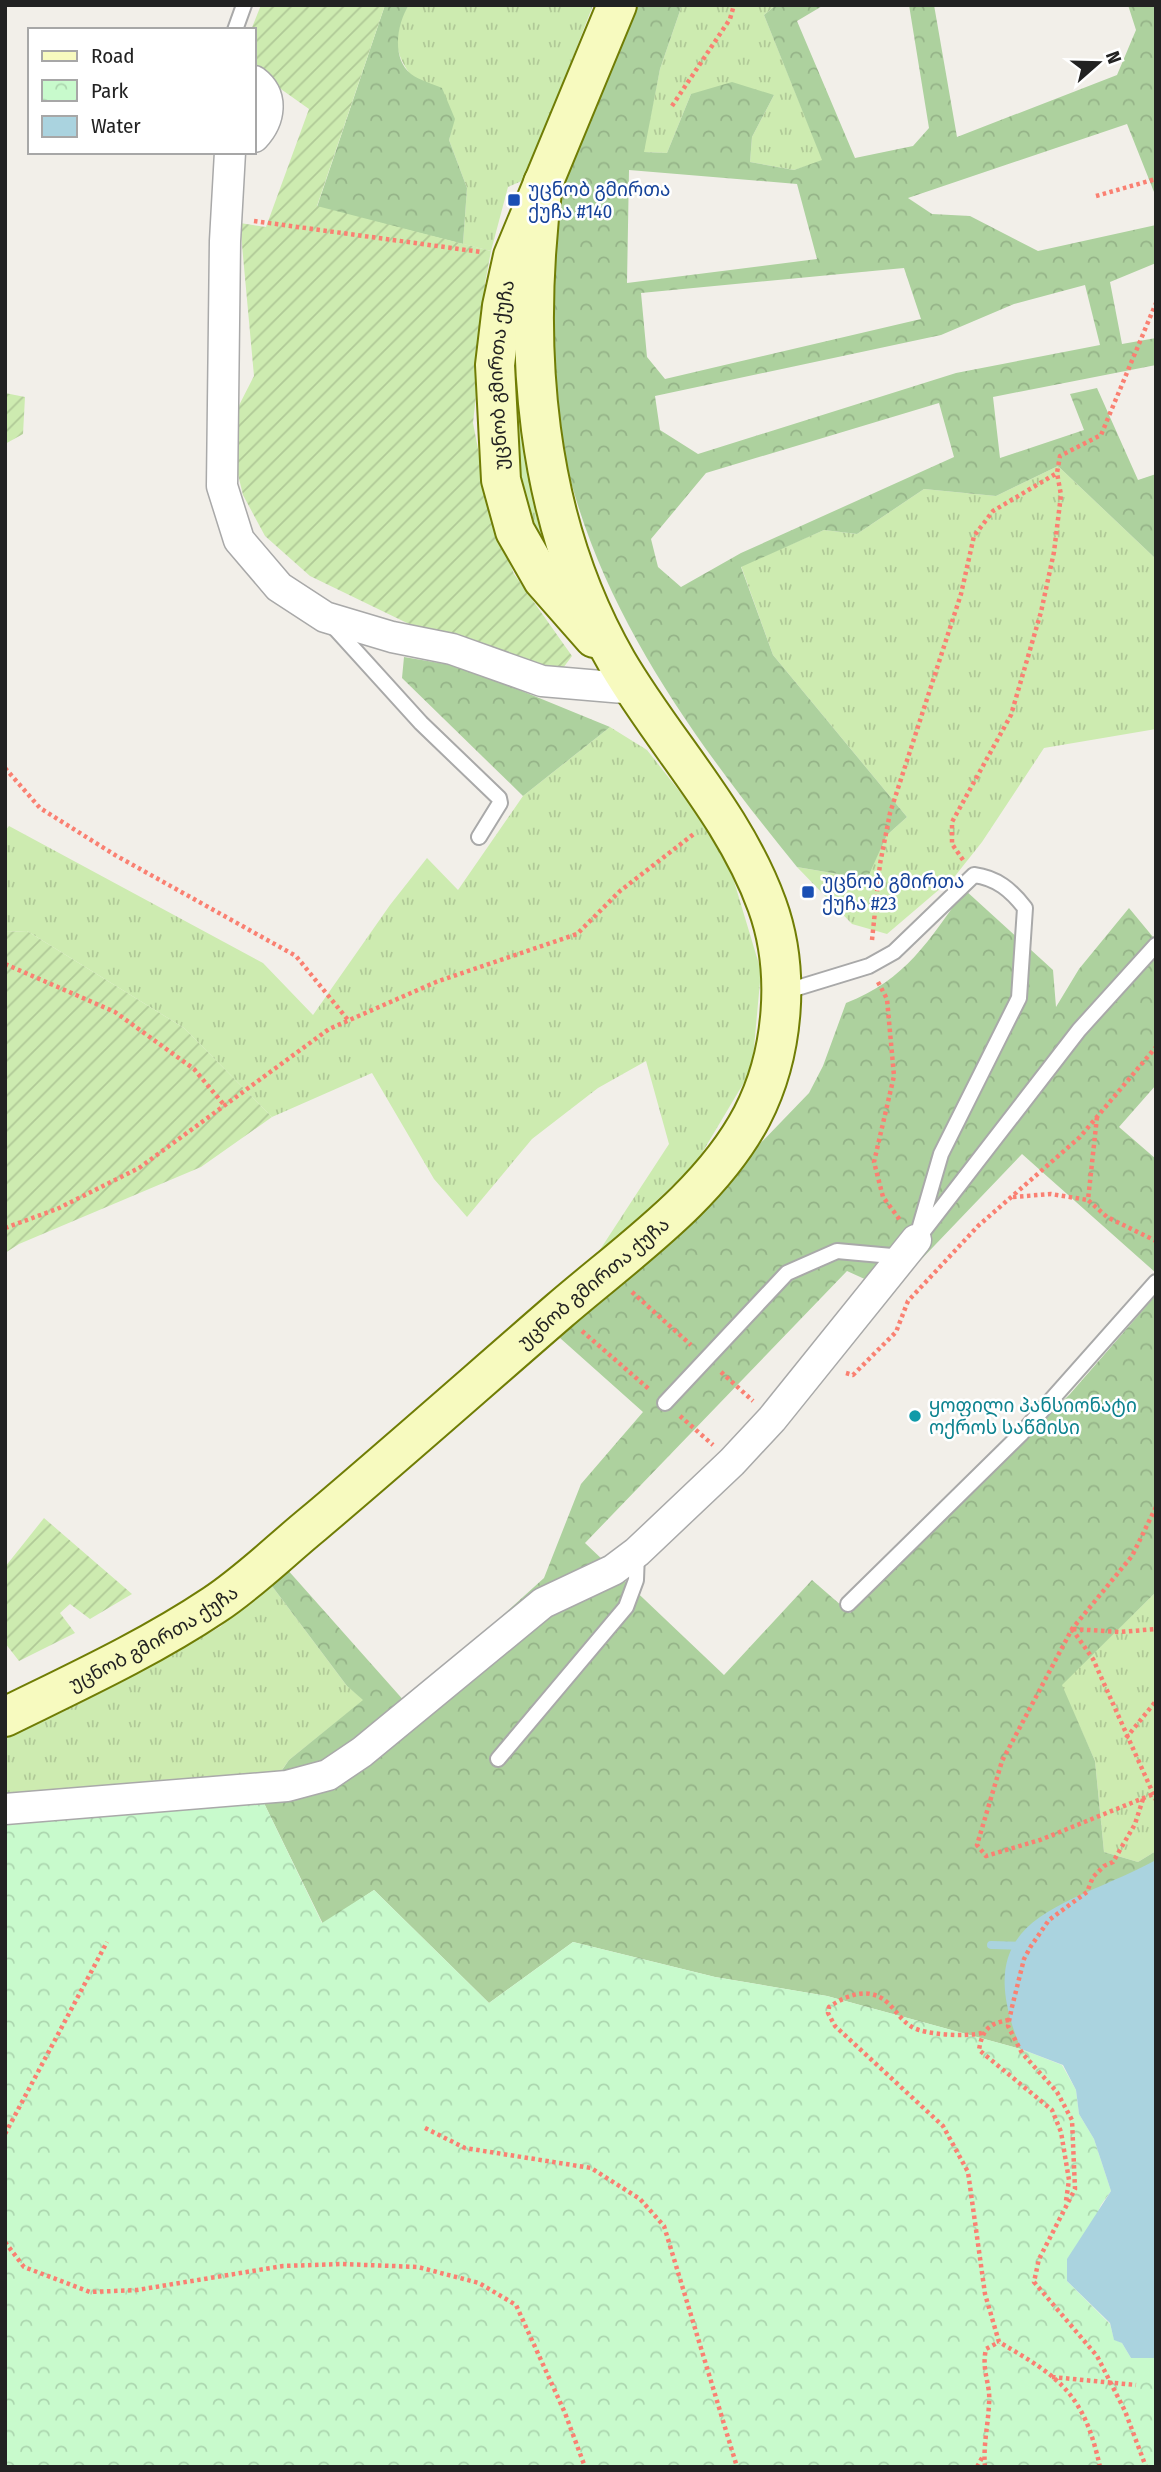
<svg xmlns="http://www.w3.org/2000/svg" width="1161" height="2472" viewBox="0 0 1161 2472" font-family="'Fira Sans Condensed','Noto Sans Georgian',sans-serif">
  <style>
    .grass { fill: url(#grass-tufts) }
    .forest { fill: url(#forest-crowns); fill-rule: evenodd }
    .park { fill: url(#park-crowns) }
    .garden { fill: url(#garden-furrows) }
    .water { fill: #aad3df }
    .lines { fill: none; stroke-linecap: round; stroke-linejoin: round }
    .stream { stroke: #aad3df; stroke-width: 8 }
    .service-casing { stroke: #a9a9a9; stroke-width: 18 }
    .minor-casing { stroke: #a9a9a9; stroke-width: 33 }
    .secondary-casing { stroke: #707d05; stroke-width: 42 }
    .path { stroke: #fa8072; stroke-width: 4.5; stroke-dasharray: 3.5 3.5; stroke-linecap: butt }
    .service { stroke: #fff; stroke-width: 14 }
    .minor { stroke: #fff; stroke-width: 30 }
    .secondary { stroke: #f7fabf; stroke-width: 38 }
    .transit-dot { fill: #1a4fb4; stroke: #fff; stroke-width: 2.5 }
    .culture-dot { fill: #0f9aa8; stroke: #fff; stroke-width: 2.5 }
    .labels { text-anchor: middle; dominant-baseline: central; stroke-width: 5; stroke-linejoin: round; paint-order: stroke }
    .transit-label { font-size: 19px; fill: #164399; stroke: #fff; text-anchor: start }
    .street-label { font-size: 19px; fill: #222; stroke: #fff }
    .culture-label { font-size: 19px; fill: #0d838f; stroke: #fff; text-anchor: start }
  </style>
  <defs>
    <pattern id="grass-tufts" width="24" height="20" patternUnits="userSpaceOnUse" patternTransform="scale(1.75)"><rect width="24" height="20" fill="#cdebb0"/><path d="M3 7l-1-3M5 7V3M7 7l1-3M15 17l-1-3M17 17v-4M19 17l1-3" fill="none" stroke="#b0c997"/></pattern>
    <pattern id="forest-crowns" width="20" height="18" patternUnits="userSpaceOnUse" patternTransform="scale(1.75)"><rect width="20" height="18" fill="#add19e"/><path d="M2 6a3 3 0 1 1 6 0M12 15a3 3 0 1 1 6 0" fill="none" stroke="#95b388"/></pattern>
    <pattern id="park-crowns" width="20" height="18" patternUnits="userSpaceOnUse" patternTransform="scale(1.75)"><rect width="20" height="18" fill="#c8facc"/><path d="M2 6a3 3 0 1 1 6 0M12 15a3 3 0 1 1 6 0" fill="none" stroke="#acd6af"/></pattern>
    <pattern id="garden-furrows" width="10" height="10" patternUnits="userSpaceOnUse" patternTransform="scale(1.75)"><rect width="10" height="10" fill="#cdebb0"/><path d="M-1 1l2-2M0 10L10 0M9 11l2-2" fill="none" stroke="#b0c997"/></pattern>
  </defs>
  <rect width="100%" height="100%" fill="#f2efe9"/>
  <path class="grass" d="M409,5h184l-67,174 -18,8 -17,64 -28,-7 4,-56 -18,-48 5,-21c-32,-31 -80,-65 -45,-114z
    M682,5h94l-12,10 59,146 -29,9 -44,-8 2,-25 22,-42 -83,-1 -24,59 -24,-1 17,-83z
    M512,334l13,93 51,178 -60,-111z
    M1058,466l98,93v170l-112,19 -62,94 -27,34 -68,58 -35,-10 -55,-57 69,12 21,-44 20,-18 -134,-162 -32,-89 83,-36 33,4 67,-45 72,7z
    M610,727l37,23 77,98 37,123 -9,98 -56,94 -104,99 77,-118 -23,-83 -48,27 -66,51 -65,78 -33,-38 -62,-106 -100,44 -88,-89 -157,-97 -22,1v-101l4,-5 254,137 50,52 77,-110 37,-47 31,32 65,-94z
    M269,1582l78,104 17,14 -75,60 -15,21 -269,20v-71l134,-59 81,-44z
    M1156,1592v259l-18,11 -34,-10 -9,-91 -34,-76z"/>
  <path class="forest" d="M385,5h24c-12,18 -18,53 2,69 8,6 22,10 31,14l13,31 -6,21 18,48 -4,56 -146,-37z
    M632,5h50l-22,64 -16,83 23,1 24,-59 41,-12 42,13 -22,42 -2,25 44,8 28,-10 -58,-145 12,-10h48l-27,16 58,137 58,-12 16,-18 -20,-123h25l23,132 160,-62 19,-45 -8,-25h28v192l-29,-73 -219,74 24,16 38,2 68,35 118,-26v38l-46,19 12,62 34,-6v27l-163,32 7,61 84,-28 -14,-36 27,-6 41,92 18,-6v85l-98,-93 -62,30 -72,-7 -67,45 -33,-4 -83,37 32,88 134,162 -20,18 -20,44 -70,-12c-109,-134 -220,-285 -241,-463 -3,-27 -3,-56 -3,-84 0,-34 -2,-72 5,-106 16,-73 45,-140 74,-209zM629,170l168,14 20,75 -190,24zM904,268l17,51 -256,60 -18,-22 -6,-64zM1085,285l15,60 -144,28 -258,81 -38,-24 -5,-34 286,-61 73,-31zM939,403l15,54 -213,96 -60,34 -23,-20 -7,-28 55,-66z
    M404,657l59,10 147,60 -87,69 -121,-118z
    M965,890l88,80 3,37 23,-38 50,-61 24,29 3,-2v150l-37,42 37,32v114l-134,-119 -131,137 -44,-20 -262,272 139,132 88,-95 38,33 220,-219 86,-99v297l-94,93 33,76 9,91 34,10 18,-11v54l-135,117v27l-194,-53 -112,-19 -142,-35 -84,61 -115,-113 -51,34 -61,-125 27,-39 74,-60 -16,-14 -78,-104 17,-14 120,135 138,-125 37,-94 62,-72 -83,-74 110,-101 139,-144 14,-27 23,-63c60,-23 83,-63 119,-113z"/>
  <path class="park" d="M262,1799l60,124 52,-33 115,113 84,-61 142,35 112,19 194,53 41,16 14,25 3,24 15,25 17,52 -10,14 -34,76 43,43 4,15 8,4 9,15h25v109h-1151v-646z"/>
  <path class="garden" d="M261,5h124l-68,201 174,45 -6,32 1,21 -13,119 19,98 22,53 58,82 -9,12 -26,-1 -130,-44 -97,-47 -45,-40 -22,-41 -10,-41 -2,-33 23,-45 -14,-153 26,4 43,-118 -55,-39v-40h-3z
    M5,393l20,4 -2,37 -18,10z
    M27,931l157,97 88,89 -71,50 -182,77 -14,9v-321z
    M44,1518l88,76 -42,25 -20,-15 -10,9 15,20 -56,28 -14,-18v-76z"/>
  <path class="water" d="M1156,1860v498h-25l-9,-15 -8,-3 -4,-17 -43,-42v-22l44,-68 -17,-52 -15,-25 -3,-24 -13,-25 -42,-16c-56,-135 42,-139 135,-189z"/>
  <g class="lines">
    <path class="stream" d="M991,1945l32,1"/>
    <defs>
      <path id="service" d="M235,30l9,-25
        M333,626l88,97 78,75 1,5 -21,34
        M784,992l85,-26 25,-14 80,-77c23,3 37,15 51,33l-6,90 -78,156 -25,86
        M922,1233l157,-203 77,-85
        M665,1403l122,-130 50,-22 66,6
        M848,1604l173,-170 135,-152
        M498,1759l128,-152 10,-27 1,-27"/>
      <path id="minor" d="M254,81c20,15 16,39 0,56
        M230,152l-5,89 -3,245 17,54 40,47 46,30 67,20 60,12 90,32 94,8
        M5,1809l282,-23 41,-11 34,-23 181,-149 70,-33 24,-18 95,-90 40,-43 144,-179"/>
      <g id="secondary">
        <path id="s1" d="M594,638l-51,-58 -28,-49 -14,-51 -6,-115 7,-59 11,-50 104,-251"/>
        <path id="s2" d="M5,1717c71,-35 143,-68 209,-112 35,-23 66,-54 99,-81 83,-70 164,-142 246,-213 67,-58 151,-115 193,-195 32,-62 39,-145 15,-211 -33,-91 -102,-161 -150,-243 -83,-144 -95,-317 -74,-479"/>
      </g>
    </defs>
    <use href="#service" class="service-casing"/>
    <use href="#minor" class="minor-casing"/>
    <use href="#secondary" class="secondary-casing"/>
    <path class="path" d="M672,106l58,-87 4,-14
      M1096,196l60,-17
      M254,221l227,31
      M5,768l35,40 75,47 181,101 52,64
      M963,860l-11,-16v-22l59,-107 30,-103 13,-60 7,-57 -4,-22
      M872,940l8,-76 10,-51 71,-219 13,-58 19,-25 64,-38 3,-17 41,-21 55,-132
      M5,964l110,48 79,57 31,37
      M878,982l9,17 7,77 -20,86 9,35 17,23
      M1097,1117l-9,83 19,17 49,24
      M1013,1197l38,-3 37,6
      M5,1228l52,-19 82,-41 190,-139 107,-47 141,-48 43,-43 75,-58
      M632,1292l59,53
      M582,1331l68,59
      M721,1372l32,29
      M846,1373l7,2 43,-43 12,-31 70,-75 102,-89 76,-90
      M680,1416l33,29
      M1156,1507l-24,49 -60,73 -70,132 -25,84 9,11 54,-16 116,-47
      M1072,1629l21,30 63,141
      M1073,1629l47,3 36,-3
      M1126,1738l30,-37
      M1143,1799l-8,25 -22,38 -9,4 -11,11 -6,15 -38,28 -18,26 -7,13 -12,48 -4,19 14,27 35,39 15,28 3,69 -36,70 -5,23 63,74 28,55 21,56
      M1009,2020c-20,3 -27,10 -30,30l73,60 9,22 8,48 -3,21
      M982,2033c-16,4 -56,2 -70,-6 -10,-6 -15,-15 -23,-23 -19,-19 -42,-9 -60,3l-1,6 7,13 108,100 25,46 17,122 14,48c62,36 85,52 101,125
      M425,2128l40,20 126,20 49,31 24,27 73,241
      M5,2134l102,-192
      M5,2242l19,25 66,25 47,-2 146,-24 58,-2 77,3 61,16 37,22 49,108 20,54
      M1052,2377l84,8
      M977,2467l6,-11
      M985,2467c-2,-22 3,-41 4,-63 2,-20 -8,-33 -3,-55l13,-7"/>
    <use href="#service" class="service"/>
    <use href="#minor" class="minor"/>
    <use href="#secondary" class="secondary"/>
  </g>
  <g class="transit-dot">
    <rect x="507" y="193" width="14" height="14" rx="3.5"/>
    <rect x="801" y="885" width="14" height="14" rx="3.5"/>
  </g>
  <circle class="culture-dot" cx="915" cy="1416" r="7"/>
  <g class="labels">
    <g class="transit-label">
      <text x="528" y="189">უცნობ გმირთა<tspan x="528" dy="22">ქუჩა #140</tspan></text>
      <text x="822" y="881">უცნობ გმირთა<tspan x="822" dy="22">ქუჩა #23</tspan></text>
    </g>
    <g class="street-label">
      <text stroke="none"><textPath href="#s1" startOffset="292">უცნობ გმირთა ქუჩა</textPath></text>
      <text stroke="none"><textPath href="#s2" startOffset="735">უცნობ გმირთა ქუჩა</textPath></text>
      <text stroke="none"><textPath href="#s2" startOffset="168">უცნობ გმირთა ქუჩა</textPath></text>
    </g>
    <g class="culture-label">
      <text x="929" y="1405">ყოფილი პანსიონატი<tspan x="929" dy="22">ოქროს საწმისი</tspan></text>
    </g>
  </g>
  <rect width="1161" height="2472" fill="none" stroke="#222222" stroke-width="14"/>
  <rect x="28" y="28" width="228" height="126" fill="#ffffff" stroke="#a7a7a7" stroke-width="2"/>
  <rect x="42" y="51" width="35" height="10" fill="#f7fabf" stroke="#a7a7a7" stroke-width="2"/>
  <text x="91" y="63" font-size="21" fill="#222222">Road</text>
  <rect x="42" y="80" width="35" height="21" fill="url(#park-crowns)" stroke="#a7a7a7" stroke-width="2"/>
  <text x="91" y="98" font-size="21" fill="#222222">Park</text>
  <rect x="42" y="116" width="35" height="21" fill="#aad3df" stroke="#a7a7a7" stroke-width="2"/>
  <text x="91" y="133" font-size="21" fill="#222222">Water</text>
  <g transform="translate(1098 63) rotate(70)" stroke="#ffffff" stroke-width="5" paint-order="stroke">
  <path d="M0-5L12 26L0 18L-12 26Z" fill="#222222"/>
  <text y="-10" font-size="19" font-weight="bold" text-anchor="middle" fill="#222222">N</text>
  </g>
</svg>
